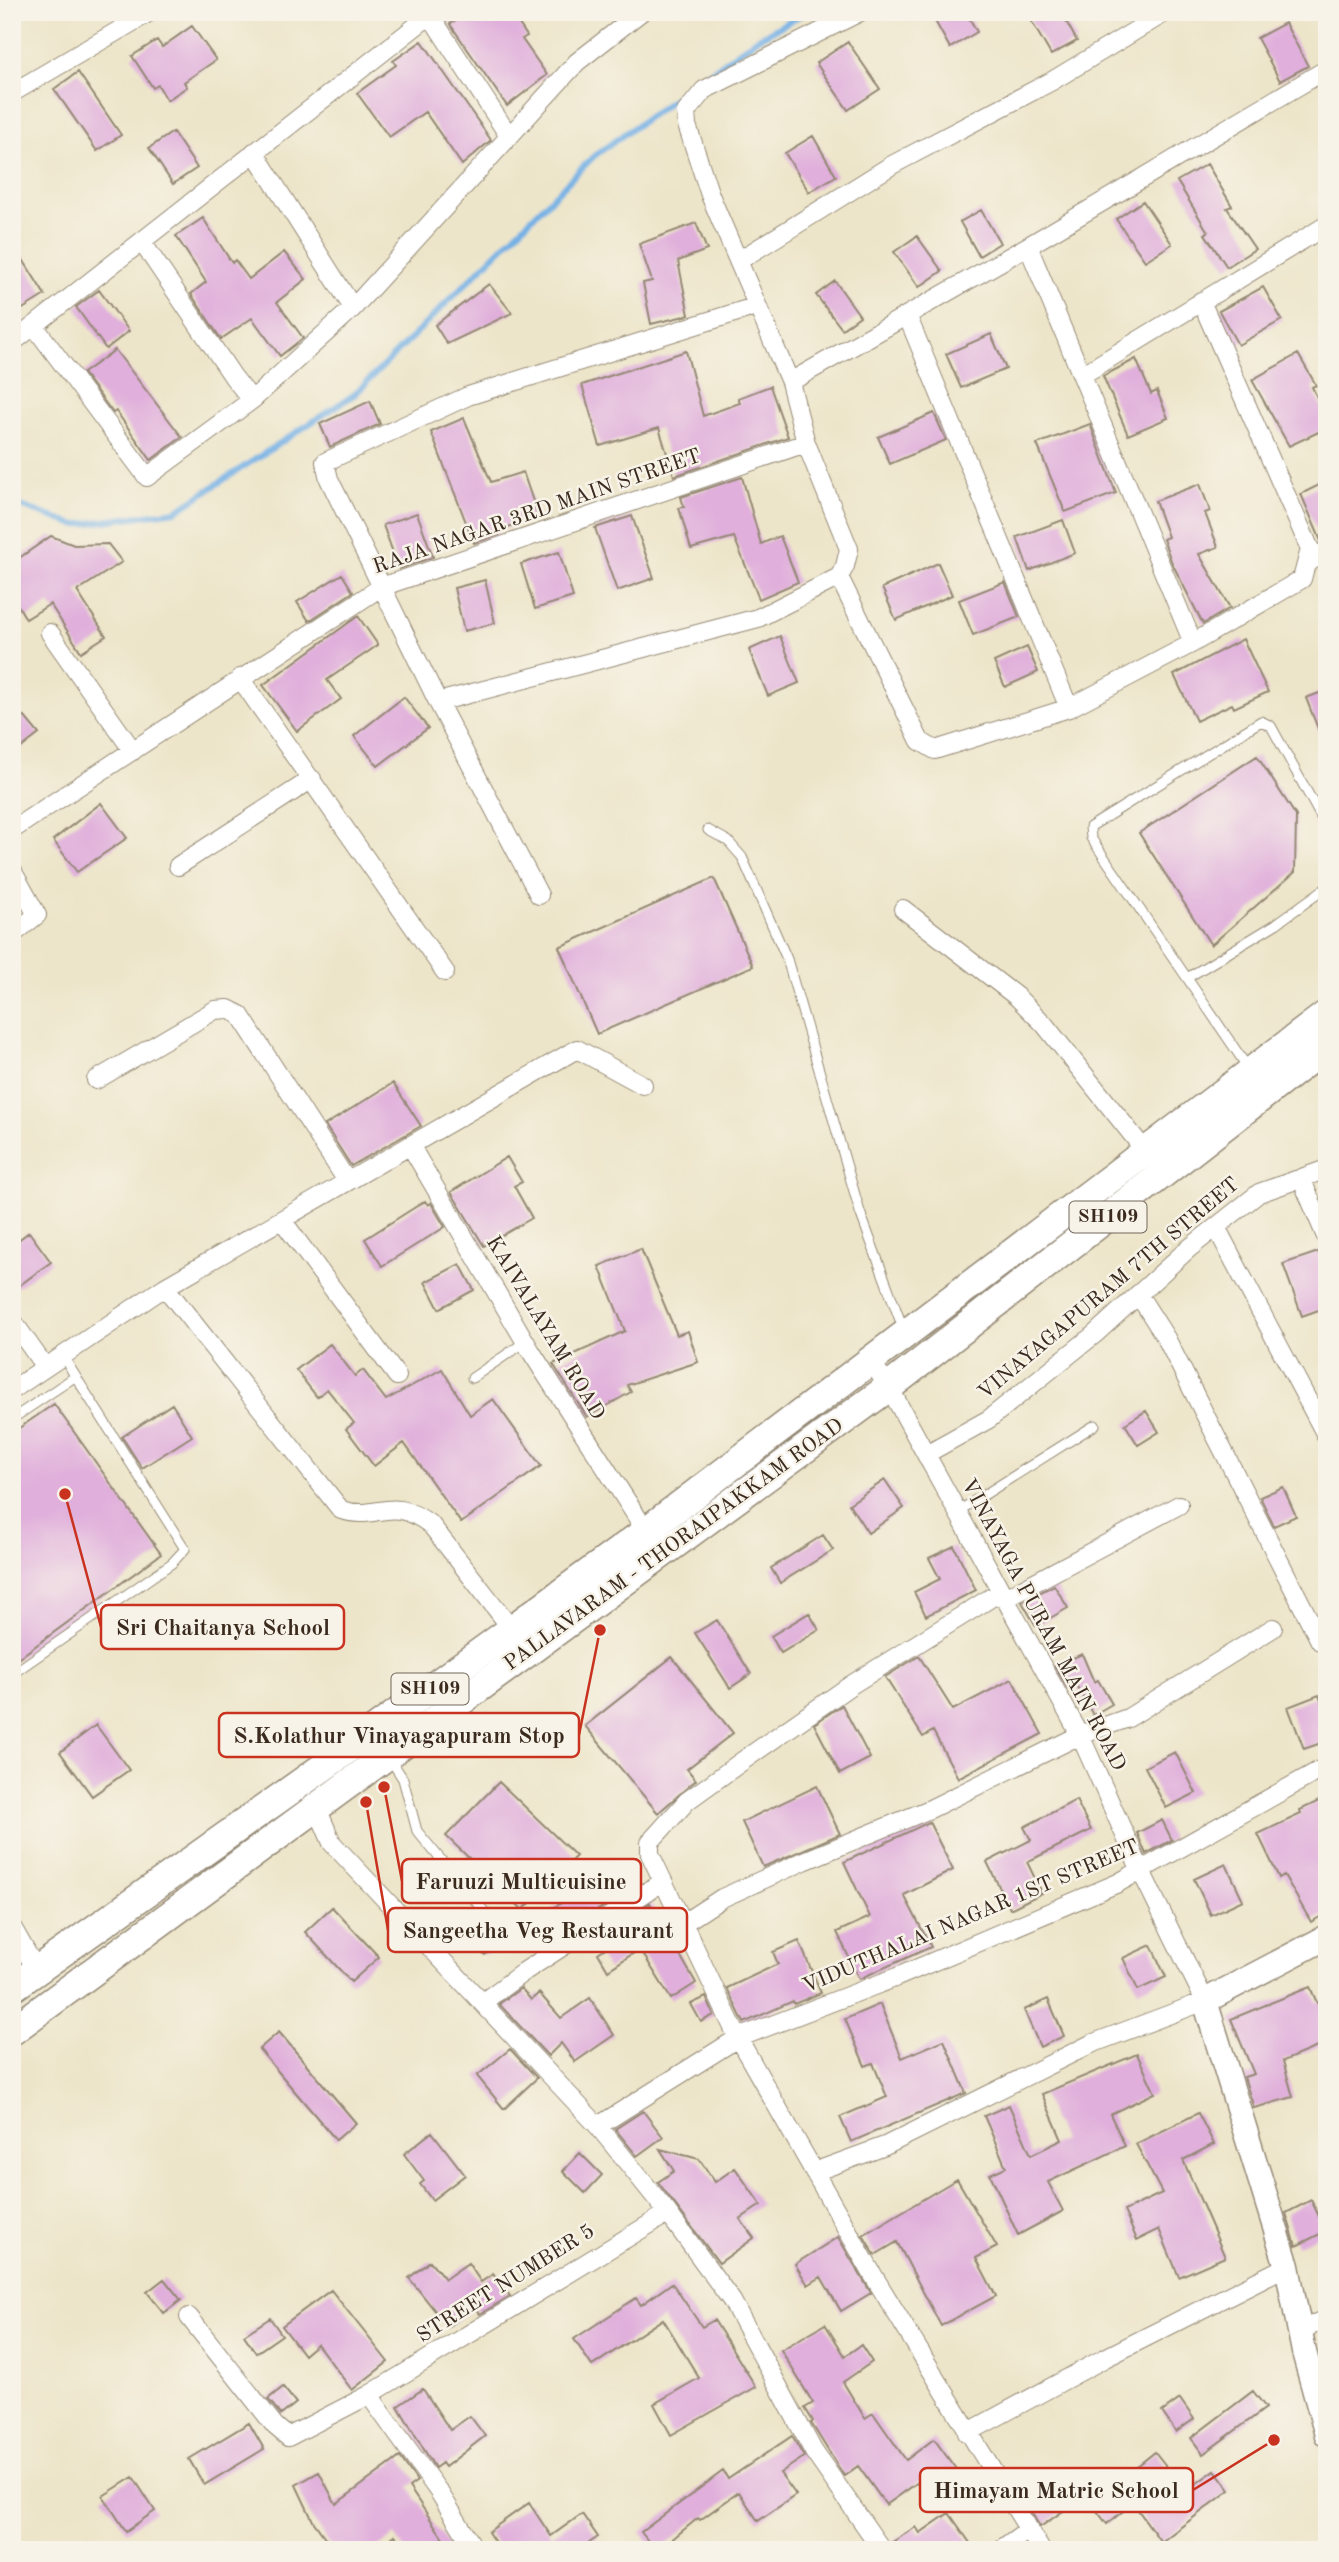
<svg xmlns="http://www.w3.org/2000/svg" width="1339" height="2562" viewBox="0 0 1339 2562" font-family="'Old Standard TT',serif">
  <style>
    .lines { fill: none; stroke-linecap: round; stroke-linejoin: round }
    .stream { stroke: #73b0e5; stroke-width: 6 }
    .building { fill: #e0afdb }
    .lane-casing { stroke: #948874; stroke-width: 11 }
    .street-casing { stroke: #948874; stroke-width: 20 }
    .secondary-casing { stroke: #948874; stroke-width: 27 }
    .primary-casing { stroke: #948874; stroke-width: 31 }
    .lane { stroke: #fff; stroke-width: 9 }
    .street { stroke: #fff; stroke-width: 18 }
    .secondary { stroke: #fff; stroke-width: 24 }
    .primary { stroke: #fff; stroke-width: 28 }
    .labels { text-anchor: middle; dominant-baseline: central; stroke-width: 5; stroke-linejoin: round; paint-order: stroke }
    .shield { fill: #f7f3e8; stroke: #73665b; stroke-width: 2 }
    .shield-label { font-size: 19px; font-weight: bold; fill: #3b2a1e }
    .street-label { font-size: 21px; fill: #3b2a1e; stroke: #f7f3e8 }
    .leader { fill: none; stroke: #c8321e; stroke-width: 2.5 }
    .callout-dot { fill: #c8321e; stroke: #f7f3e8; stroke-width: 2.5 }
    .callout { fill: #f7f3e8; stroke: #c8321e; stroke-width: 2.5 }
    .callout-label { font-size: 23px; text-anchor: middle; font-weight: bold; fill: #3b2a1e }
  </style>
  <rect width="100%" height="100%" fill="#f7f3e8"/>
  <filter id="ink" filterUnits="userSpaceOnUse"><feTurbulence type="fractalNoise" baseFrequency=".0143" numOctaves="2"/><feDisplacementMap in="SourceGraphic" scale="14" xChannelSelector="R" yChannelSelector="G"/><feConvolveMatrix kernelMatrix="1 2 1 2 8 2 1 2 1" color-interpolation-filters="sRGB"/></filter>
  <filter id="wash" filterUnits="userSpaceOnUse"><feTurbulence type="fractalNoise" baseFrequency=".00686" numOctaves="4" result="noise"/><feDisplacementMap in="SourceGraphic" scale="28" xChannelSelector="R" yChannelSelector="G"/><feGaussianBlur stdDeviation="1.57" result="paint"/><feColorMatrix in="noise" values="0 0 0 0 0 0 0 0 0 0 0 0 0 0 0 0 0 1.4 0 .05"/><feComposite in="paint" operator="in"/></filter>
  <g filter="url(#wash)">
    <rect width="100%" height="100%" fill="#ede5c9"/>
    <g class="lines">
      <path class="stream" d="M12,503l63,22 101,-14 179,-117 239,-238 161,-116 51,-28"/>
    </g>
    <g id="blocks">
      <path class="building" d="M469,12h42l16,24 -5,3 25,36 -40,31 -57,-82z
        M930,12h36l11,20 -27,16z
        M1026,12h35l16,29 -26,14z
        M1285,23l23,43 -28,15 -23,-43z
        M192,26l24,34 -32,22 3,5 -20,13 -9,-15 -5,3 -21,-32 25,-16 5,7z
        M422,41l69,99 -29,25 -37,-53 -36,25 -32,-44 39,-28 -3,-4z
        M848,42l32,47 -32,21 -32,-47z
        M78,72l43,63 -24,16 -43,-62z
        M173,132l24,36 -24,16 -24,-36z
        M813,136l23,40 -27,16 -24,-39z
        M1207,164l25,42 -5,2 28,41 -28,18 -22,-33 3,-2 -31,-51z
        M1143,201l29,43 -27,17 -29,-42z
        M981,210l19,33 -21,13 -19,-34z
        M203,218l29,45 3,-3 14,19 35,-27 22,27 -29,23 26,36 -23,18 -28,-38 -31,21 -30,-45 15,-12 -30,-46z
        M696,223l11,27 -29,11 11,54 -38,9 -8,-41 9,-2 -13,-37z
        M917,236l25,35 -23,16 -25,-35z
        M12,242l33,53 -24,15 -9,-13z
        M835,281l25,35 -18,13 -26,-34z
        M489,284l23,29 -65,31 -12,-19z
        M1263,287l19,33 -44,25 -19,-34z
        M99,290l30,41 -23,18 -30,-42z
        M991,334l15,35 -45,19 -15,-34z
        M115,350l67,87 -31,23 -35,-49 -3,2 -30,-40z
        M686,351l17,65 37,-13 -2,-5 32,-12 18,51 -114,39 -15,-48 -59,18 -18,-61z
        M1298,354l18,31 -4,2 15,31v10l-38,18 -37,-66z
        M1136,359l15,35 6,-3 11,27 -40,17 -25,-59z
        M370,401l10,23 -50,23 -10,-23z
        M934,413l12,27 -56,24 -12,-27z
        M464,418l27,64 32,-10 15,44 -41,15 2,4 -25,8 -43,-111z
        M1090,424l26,69 -51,19 -28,-68z
        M742,477l19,67 19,-8 18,46 -39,17 -25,-62 -43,12 -12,-41 5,-1 -3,-10z
        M1327,481v58l-6,2 -20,-47z
        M1200,484l10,27 -5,2 13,34 -19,7 31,54 -27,16 -31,-61 -9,-24 5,-2 -13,-36z
        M417,513l16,44 -34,12 -16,-44z
        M632,516l22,62 -37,13 -22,-63z
        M1063,520l12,33 -46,18 -12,-34z
        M51,536l23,9 34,-1 14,18 -45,29 29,45 -25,16 -31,-48 -24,15 -14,-24v-32z
        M559,552l14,45 -38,12 -14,-45z
        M938,563l14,32 -56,25 -14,-32z
        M342,574l11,18 -44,29 -12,-19z
        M485,580l10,43 -31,8 -10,-43z
        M1005,582l14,35 -46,18 -14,-35z
        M358,616l20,29 -51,35 14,19 -44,32 -34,-46z
        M780,636l19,47 -31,13 -19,-46z
        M1243,639l25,53 -34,16 -2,-4 -36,17 -22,-46z
        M1027,647l11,25 -33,15 -11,-25z
        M1327,690v59h-1l-20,-51z
        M404,697l24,31 -50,38 -24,-30z
        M24,716l15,18 -27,21v-29z
        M1257,756l39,60 -1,56 -84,73 -72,-112z
        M101,803l26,35 -50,34 -24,-32z
        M714,878l39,88 -156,68 -38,-87z
        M393,1083l28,43 -70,40 -26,-41z
        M507,1157l15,25 -8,4 18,32 -48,28 -33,-54z
        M425,1201l3,4 3,-2 14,24 -63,39 -17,-27z
        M29,1232l22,30 -39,29v-46z
        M641,1249l36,86 11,-4 10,31 -71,23 4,7 -44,25 -34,-53 72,-33 -26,-65z
        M1321,1251l6,17v39l-25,9 -19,-52z
        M460,1264l14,26 -35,19 -14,-27z
        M330,1344l25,32 8,-6 23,30 56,-31 28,46 23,-16 48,67 -80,57 -57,-80 -30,23 -28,-37 8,-6 -27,-34 -10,8 -21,-27z
        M54,1404l107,150 -149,109v-230z
        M172,1404l20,32 -50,32 -20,-31z
        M1146,1411l13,21 -21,13 -13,-21z
        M885,1480l19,28 -36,25 -19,-29z
        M1283,1487l13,29 -22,10 -14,-29z
        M823,1535l10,15 -53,33 -9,-15z
        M954,1546l22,44 -50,26 -12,-24 26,-13 -11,-21z
        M1054,1585l14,23 -32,18 -14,-24z
        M809,1613l10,17 -38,23 -10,-17z
        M717,1620l34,54 -21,14 -35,-55z
        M1082,1654l12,28 4,-2 14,24 -19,11 -17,-30 -8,4 -13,-23z
        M919,1656l34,54 59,-31 30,55 -84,44 -25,-47 -10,6 -38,-60z
        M672,1657l61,76 -46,36 9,11 -38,33 -73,-87z
        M1319,1695l8,22v24l-23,8 -16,-42z
        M842,1705l28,53 -30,16 -26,-50z
        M96,1725l33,45 -37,26 -32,-44z
        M1175,1752l21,41 -30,15 -21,-41z
        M499,1782l77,74 -53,54 -77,-74z
        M817,1786l23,48 -77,33 -21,-45z
        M1327,1797v116l-16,9 -27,-47 -5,3 -21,-44 43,-20 -1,-4z
        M1076,1800l15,30 -64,32 15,31 -32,16 -23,-47 44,-22 -7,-13z
        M1162,1820l10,20 -26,14 -9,-21z
        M929,1822l24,48 -49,25 27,52 -72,32 -22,-47 33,-15 -26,-55z
        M1226,1864l17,36 -32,15 -17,-36z
        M598,1877l15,23 -72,47 -13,-21z
        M650,1903l46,80 -25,16 -31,-50 -32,21 -10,-17 30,-20 -7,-11z
        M332,1907l47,50 -28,25 -46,-50z
        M495,1921l13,16 -23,18 -13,-12z
        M799,1941l22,52 -27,11 -1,-3 -49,22 -17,-35 51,-24 -5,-12z
        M1151,1945l15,32 -28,13 -15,-32z
        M1310,1987l7,16 10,-4v44l-44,18 10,36 -39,11 -10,-31 10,-3 -23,-55z
        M521,1988l10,12 8,-7 22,25 29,-20 24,37 -39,27 -14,-19 -13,13 -49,-52z
        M706,1997l8,18 -13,7 -10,-18z
        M1048,1999l16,37 -24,11 -16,-37z
        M880,2004l22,54 42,-18 22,53 -115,49 -11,-25 47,-20 -14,-34 -8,3 -20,-47z
        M279,2032l77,91 -20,17 -77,-91z
        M510,2049l27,29 -33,31 -27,-33z
        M1137,2054l18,39 -45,21 15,32 -77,36 15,29 -45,24 -28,-61 16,-7 -22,-51 25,-11 22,50 31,-15 -20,-46z
        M643,2111l20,26 -26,19 -22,-27z
        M1198,2113l16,31 -31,16 42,97 -46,20 -20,-48 -22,11 -13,-29 38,-18 -26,-49z
        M432,2132l33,43 -33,25 -12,-16 4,-3 -20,-27z
        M660,2149l39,10 16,23 20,-14 26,37 -21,14 14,19 -35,25 -61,-81 16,-11z
        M580,2153l22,22 -17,18 -22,-22z
        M957,2179l40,68 -21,11 20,38 -55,30 -44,-84 -22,13 -12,-20z
        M1311,2200l15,31 -30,15 -10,-33z
        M838,2237l33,56 -30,18 -20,-34 -13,8 -13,-21z
        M430,2261l15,18 23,-16 13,19 12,-8 17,22 -30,18 -6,-7 -26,20 -39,-49z
        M164,2279l17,21 -17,13 -17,-21z
        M672,2283l30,44 12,-7 42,67 -85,48 -17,-31 45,-26 -36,-59 -71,47 -18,-27 62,-41 5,7z
        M331,2290l57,72 -36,28 -35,-46 -13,11 -22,-29z
        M270,2318l12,17 -26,18 -12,-18z
        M825,2324l20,32 16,-11 11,17 -29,20 22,36 8,-5 33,47 28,-21 27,37 -18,13 -12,-16 -45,32 -28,-39 -14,10 -33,-53 2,-2 -8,-13 8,-5 -32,-53z
        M283,2387l13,16 -15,12 -13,-16z
        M423,2389l27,41 20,-14 15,20 -40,31 -3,-4 -7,5 -37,-62z
        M1253,2391l13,17 -63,46 -12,-16z
        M1180,2399l14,20 -18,13 -14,-20z
        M249,2423l15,26 -60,36 -15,-26z
        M792,2436l12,21 -24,16 16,22 -38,26 -19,-29 -39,28 -2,-2 -39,32h-4l-14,-18 82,-61 5,8z
        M1155,2452l31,39 29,-21 15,20 -69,52 -28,-39 -26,21 -16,-21z
        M400,2457l17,24 -8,6 42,63h-46l-10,-15 -20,15h-41l-21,-29 -17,-36 23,-13 17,32z
        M1082,2471l13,18 -55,38 -11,-19z
        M133,2477l22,34 -29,20 -23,-35z
        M529,2503l22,33 31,-22 16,23 -19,13h-79l-12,-18z
        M949,2513l26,37h-82l-2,-7 25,-16 4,6z"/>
    </g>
  </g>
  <g filter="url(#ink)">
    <use href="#blocks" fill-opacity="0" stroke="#948874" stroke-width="2"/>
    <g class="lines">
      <defs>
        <path id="lane" d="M1327,828l-56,-102 -10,-5 -171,106 1,11 96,140 89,-54 51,-37
          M708,830l20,11 14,16 45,102 73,253 44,119
          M1187,978l61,90
          M472,1378l53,-36
          M12,1419l61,-41
          M957,1512l138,-87
          M12,1674l160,-111 13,-14 -123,-194
          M389,1757l14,22 14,52 71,85"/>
        <path id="street" d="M428,12l81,124
          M12,93l138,-81
          M254,152l99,156
          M142,242l92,136 18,22
          M1028,246l165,397
          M738,261l154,-96 160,-84 114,-69
          M907,315l162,393 124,-65 109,-64 8,-30 -109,-248
          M35,327l112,150 105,-77 101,-92 224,-246 64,-50
          M12,343l422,-331
          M1082,375l245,-150
          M790,382l238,-136 299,-177
          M1308,563l19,-13
          M839,577l81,164 15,9 134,-42
          M50,633l83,118
          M240,678l205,294
          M438,702l320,-84 81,-41 6,-11 4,-17 -43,-106 -16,-61 -80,-187 -23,-70 -1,-13 18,-22 156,-78
          M12,830l369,-243 425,-144
          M178,866l134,-87
          M12,870l25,45 -25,20
          M539,895l-101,-193 -109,-223 -4,-17 143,-66 289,-90
          M903,909l114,88 27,27 102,128
          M96,1080l119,-70 13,-1 12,6 107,166
          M410,1145l122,208 114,178
          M1301,1178l26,61
          M282,1220l115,156
          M1216,1227l111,210
          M1138,1294l28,44 154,303
          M12,1320l33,47
          M12,1390l153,-103
          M926,1454l63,-35 106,-85 92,-84 72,-57 68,-24
          M1000,1592l-149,93 -103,72 -61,44 -37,41v12l88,184 135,237 168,275
          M1005,1598l174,-93
          M512,1629l-81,-104c-43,-32 -51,-3 -90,-15l-176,-223 412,-238 66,36
          M317,1808l15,35 266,283 70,87 64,88 82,151 68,98
          M682,1924l40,-26 82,-37 126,-52 150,-74 48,-17 145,-90
          M12,1927l25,44
          M483,2002l42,-31 137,-89
          M598,2126l140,-88 159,-61 221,-94 209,-117
          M814,2172l71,-26 206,-102 114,-43 -64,-130 -61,-136 -191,-348 -18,-25
          M189,2317l86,109 13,11 81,-42 299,-182
          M1300,2331l27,-13
          M369,2395l70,97 36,58
          M967,2433l138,-75 182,-92
          M1000,2550l28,-20"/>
        <path id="secondary" d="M1327,1937l-122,64 82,265 17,86 23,83"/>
        <path id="primary" d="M12,1988l321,-228 313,-229 681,-517
          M12,2031l877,-644 438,-341"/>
      </defs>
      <use href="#lane" class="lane-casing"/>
      <use href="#street" class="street-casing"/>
      <use href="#secondary" class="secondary-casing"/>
      <use href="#primary" class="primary-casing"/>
      <use href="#lane" class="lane"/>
      <use href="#street" class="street"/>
      <use href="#secondary" class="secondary"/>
      <use href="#primary" class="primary"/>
    </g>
  </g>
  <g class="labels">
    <g class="shield">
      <rect x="1069.5" y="1201.5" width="77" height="31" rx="5"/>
      <rect x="391.5" y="1673.5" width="77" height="31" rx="5"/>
    </g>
    <g class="shield-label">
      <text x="1108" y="1217">SH109</text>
      <text x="430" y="1689">SH109</text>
    </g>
    <g class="street-label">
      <text transform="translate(537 512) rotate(-19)">RAJA NAGAR 3RD MAIN STREET</text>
      <text transform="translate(1109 1289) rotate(-40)">VINAYAGAPURAM 7TH STREET</text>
      <text transform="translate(545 1328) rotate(59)">KAIVALAYAM ROAD</text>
      <text transform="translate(674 1545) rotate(-36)">PALLAVARAM - THORAIPAKKAM ROAD</text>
      <text transform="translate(1043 1625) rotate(62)">VINAYAGA PURAM MAIN ROAD</text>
      <text transform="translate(971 1917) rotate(-23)">VIDUTHALAI NAGAR 1ST STREET</text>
      <text transform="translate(506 2284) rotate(-32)">STREET NUMBER 5</text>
    </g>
  </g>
  <path class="leader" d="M65 1494L101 1627M600 1630L579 1735M384 1787L402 1881M366 1802L388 1930M1274 2440L1193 2490"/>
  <g class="callout-dot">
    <circle cx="65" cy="1494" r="7"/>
    <circle cx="600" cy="1630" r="7"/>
    <circle cx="384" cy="1787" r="7"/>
    <circle cx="366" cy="1802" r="7"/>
    <circle cx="1274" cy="2440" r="7"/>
  </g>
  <g class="callout">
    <rect x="101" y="1605" width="243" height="44" rx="7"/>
    <rect x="219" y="1713" width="360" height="44" rx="7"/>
    <rect x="402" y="1859" width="239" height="44" rx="7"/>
    <rect x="388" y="1908" width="299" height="44" rx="7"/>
    <rect x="920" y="2468" width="273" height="44" rx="7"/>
  </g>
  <g class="callout-label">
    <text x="223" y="1635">Sri Chaitanya School</text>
    <text x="399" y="1743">S.Kolathur Vinayagapuram Stop</text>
    <text x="521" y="1889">Faruuzi Multicuisine</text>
    <text x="538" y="1938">Sangeetha Veg Restaurant</text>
    <text x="1056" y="2498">Himayam Matric School</text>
  </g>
  <rect width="1339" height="2562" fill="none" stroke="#f7f3e8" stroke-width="42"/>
</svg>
